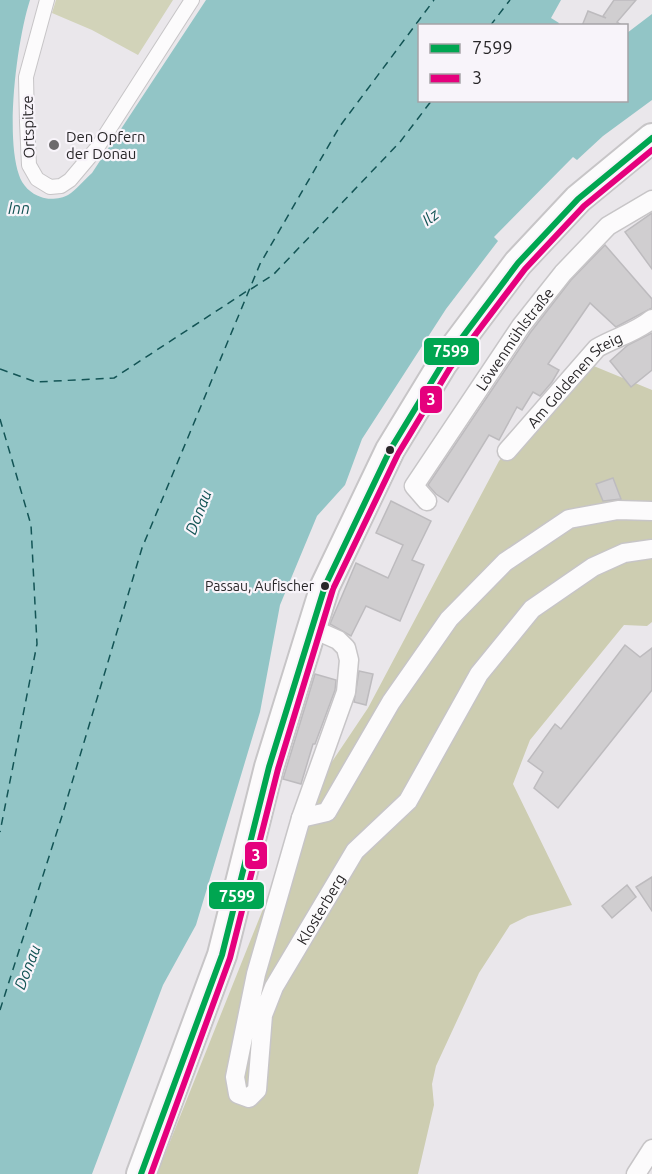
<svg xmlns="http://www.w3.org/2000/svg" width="652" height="1174" viewBox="0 0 652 1174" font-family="Ubuntu,sans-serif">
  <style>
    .green { fill: #d2d3b9 }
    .forest { fill: #cdcdb1 }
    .water { fill: #92c5c6 }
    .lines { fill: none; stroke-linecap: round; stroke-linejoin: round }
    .ferry { stroke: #135455; stroke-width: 1.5; stroke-dasharray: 8 6; stroke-linecap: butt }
    .building { fill: #d0ced0; stroke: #bdbbbe; stroke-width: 1.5 }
    .pedestrian-casing { stroke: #c7c5c7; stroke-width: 16 }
    .minor-casing { stroke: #c7c5c7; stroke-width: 21 }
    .primary-casing { stroke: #c7c5c7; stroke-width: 32 }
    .pedestrian { stroke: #fcfbfc; stroke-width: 14 }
    .minor { stroke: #fcfbfc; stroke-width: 18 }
    .primary { stroke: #fcfbfc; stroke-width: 28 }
    .bus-1-casing { stroke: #f8f4fa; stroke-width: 10 }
    .bus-2-casing { stroke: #f8f4fa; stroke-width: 10 }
    .bus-1 { stroke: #00a651; stroke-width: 6 }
    .bus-2 { stroke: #e5007d; stroke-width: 6 }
    .poi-dot { fill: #6c6a6c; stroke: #f8f4fa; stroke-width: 2 }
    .bus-dot { fill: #282628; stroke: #f8f4fa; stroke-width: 2 }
    .labels { text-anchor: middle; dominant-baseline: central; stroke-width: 4.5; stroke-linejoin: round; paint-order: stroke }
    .bus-label { font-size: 14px; fill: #282628; stroke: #f8f4fa; text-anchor: end }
    .street-label { font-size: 15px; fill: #282628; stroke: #f8f4fa }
    .poi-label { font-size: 15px; fill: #282628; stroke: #f8f4fa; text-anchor: start }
    .water-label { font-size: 16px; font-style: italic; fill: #135455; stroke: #f8f4fa }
    .line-badge { stroke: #f8f4fa; stroke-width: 2 }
    .badge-label { font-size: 16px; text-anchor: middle; font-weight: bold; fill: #fff }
  </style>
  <rect width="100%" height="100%" fill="#eae7eb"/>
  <path class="green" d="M56,0h117l-35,55 -46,-25 -40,-17z"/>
  <path class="forest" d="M584,362l68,28v232l-5,4 -23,-1 -94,115 -17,44 59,121 -44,11 -18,9 -31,48 -43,93 -4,18 2,21 -16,69h-261l150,-375 61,-91 131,-247z"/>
  <path class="water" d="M0,0h30c-13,40 -25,135 -11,175 3,10 12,19 22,22 6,3 21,2 27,-2 8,-5 16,-15 24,-22l114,-173h355l-10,18 8,5 -1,2 -138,1v74h206l1,-67 25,-19v86l-49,36 -26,24 -4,-3 -79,80 4,4 -52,68 -84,130 -17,46 -28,31 -37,89 -20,107 -64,213 -33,60 -71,189h-92z"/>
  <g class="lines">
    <path class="ferry" d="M490,26l20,-26
      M251,289l22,-14 127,-133 32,-42
      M0,369l36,13 78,-4 133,-87
      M0,419l31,106 6,119 -37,188
      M0,1010l62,-194 80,-268 118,-284 80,-138 94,-126"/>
  </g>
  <path class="building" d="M614,0h22l-19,22 6,4h-41l6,-15 18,7 -3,-2z
    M652,213v56l-27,-37z
    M605,245l47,54v9l-36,19 -26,-24 -42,61 11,6 -7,12 -12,14 -7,-4 -11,18 -5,-3 -18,33 -10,-5 -41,67 -12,-8 -8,-9 102,-152 41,-53z
    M652,333v37l-21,17 -21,-26 18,-16z
    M613,478l8,21 -18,2 -7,-17z
    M391,501l40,20 -19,39 12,5 -24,56 -34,-15 -15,30 -21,-12 26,-61 32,15 15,-33 -27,-12z
    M625,645l15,12 12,-9v42l-94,118 -24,-20 9,-16 -15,-11 27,-37 6,5z
    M359,671l14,3 -7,31 -12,-3z
    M315,674l21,6 -1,10 -20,54h-2l-12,40 -18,-5z
    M652,877v34l-16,-24z
    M627,885l9,12 -24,21 -10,-12z"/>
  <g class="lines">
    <defs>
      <path id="pedestrian" d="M47,0l-21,77 1,45 2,43 8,14 13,8 11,-1 9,-6 27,-32 95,-148"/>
      <g id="minor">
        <path id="s1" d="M507,451l90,-103c19,-11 38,-15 55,-29"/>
        <path id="s2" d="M427,501l-13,-15 107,-160 42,-53 45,-47 44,-26"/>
        <path id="s3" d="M311,628l27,12 8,8 3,12 -3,32 -45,126 -45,156 -21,103 3,17 11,4 8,-8 6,-75 11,-28 81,-136 53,-50 71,-127 53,-65 61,-42 31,-14 28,-4"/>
        <path d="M301,818l26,-6 64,-110 58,-83 56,-57 64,-43 49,-9 34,1"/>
        <path d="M636,1174l16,-25"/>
      </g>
      <path id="primary" d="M141,1174l81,-219 47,-188 56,-181 65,-136 53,-87 75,-100 60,-64 74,-61"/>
    </defs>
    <use href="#pedestrian" class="pedestrian-casing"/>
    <use href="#minor" class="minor-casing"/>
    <use href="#primary" class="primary-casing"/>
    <use href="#pedestrian" class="pedestrian"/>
    <use href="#minor" class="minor"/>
    <use href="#primary" class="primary"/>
    <defs>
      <path id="bus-1" d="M141,1174l81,-219 47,-188 56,-181 65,-136 53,-87 75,-100 60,-64 74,-61"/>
      <path id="bus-2" d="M151,1174l79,-216 48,-189 55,-180 65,-135 52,-86 75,-99 59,-63 68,-56"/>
    </defs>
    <use href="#bus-1" class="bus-1-casing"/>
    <use href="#bus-2" class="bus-2-casing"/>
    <use href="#bus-1" class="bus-1"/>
    <use href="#bus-2" class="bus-2"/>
  </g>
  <circle class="poi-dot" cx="54" cy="145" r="6"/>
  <g class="bus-dot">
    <circle cx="390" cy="450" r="5"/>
    <circle cx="325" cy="586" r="5"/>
  </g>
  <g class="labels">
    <g class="bus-label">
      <text x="314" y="586">Passau, Aufischer</text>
    </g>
    <g class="street-label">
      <text transform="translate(28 127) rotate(-92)">Ortspitze</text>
      <text stroke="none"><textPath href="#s2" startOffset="198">Löwenmühlstraße</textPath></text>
      <text stroke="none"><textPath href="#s1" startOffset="99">Am Goldenen Steig</textPath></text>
      <text stroke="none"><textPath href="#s3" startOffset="723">Klosterberg</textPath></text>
    </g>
    <g class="poi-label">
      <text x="66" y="136">Den Opfern<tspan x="66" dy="17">der Donau</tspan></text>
    </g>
    <g class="water-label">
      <text x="19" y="208">Inn</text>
      <text transform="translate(430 217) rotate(-37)">Ilz</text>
      <text transform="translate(198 512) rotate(-69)">Donau</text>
      <text transform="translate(27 967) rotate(-69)">Donau</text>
    </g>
  </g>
  <g class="line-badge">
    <rect x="423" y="337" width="57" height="29" rx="6" fill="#00a651"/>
    <rect x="419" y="385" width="24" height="29" rx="6" fill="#e5007d"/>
    <rect x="244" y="841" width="24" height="29" rx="6" fill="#e5007d"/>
    <rect x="208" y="881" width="57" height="29" rx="6" fill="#00a651"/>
  </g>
  <g class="badge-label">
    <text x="451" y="357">7599</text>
    <text x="431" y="405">3</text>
    <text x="256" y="861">3</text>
    <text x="237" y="902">7599</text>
  </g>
  <rect x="418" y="24" width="210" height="78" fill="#f8f4fa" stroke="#a5a2a6" stroke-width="1.5"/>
  <rect x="430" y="44" width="30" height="9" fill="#00a651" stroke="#a5a2a6" stroke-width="1.5"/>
  <text x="472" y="54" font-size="18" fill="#282628">7599</text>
  <rect x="430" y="74" width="30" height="9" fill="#e5007d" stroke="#a5a2a6" stroke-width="1.5"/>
  <text x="472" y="84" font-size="18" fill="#282628">3</text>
</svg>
